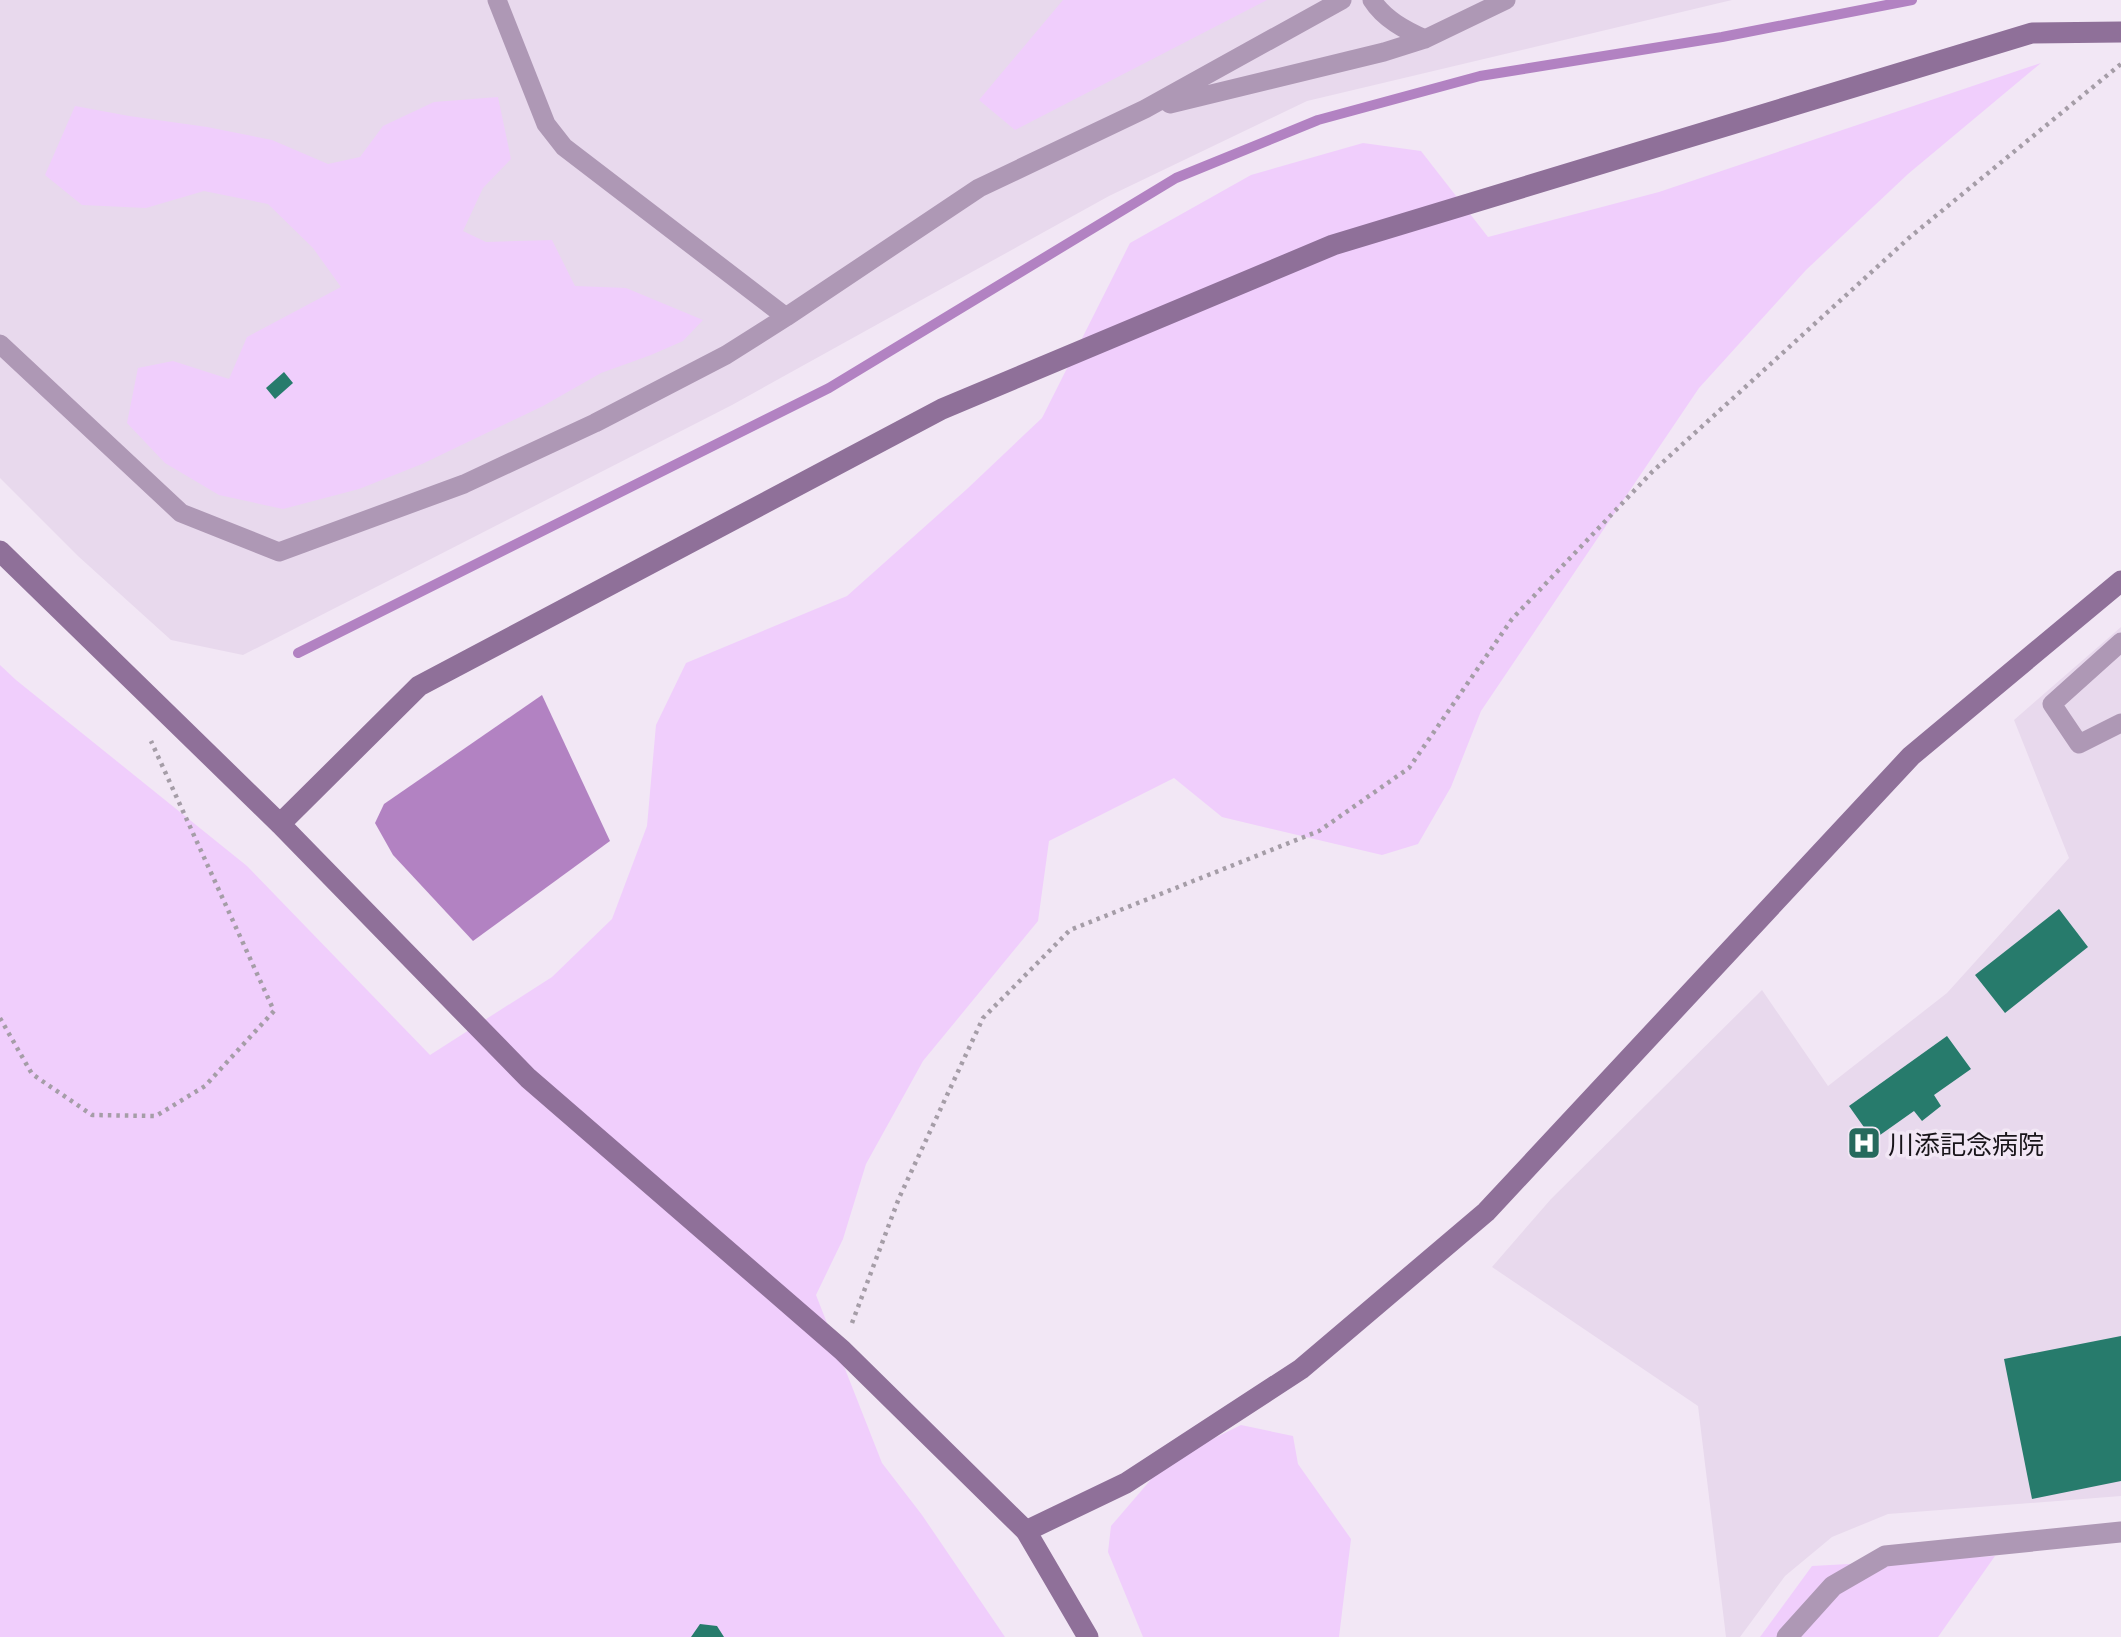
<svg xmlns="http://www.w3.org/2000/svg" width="2121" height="1637" viewBox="0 0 2121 1637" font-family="'Exo 2','Noto Sans JP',sans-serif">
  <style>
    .built { fill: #e8d9ed }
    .green { fill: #f0cefc }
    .water { fill: #b282c2 }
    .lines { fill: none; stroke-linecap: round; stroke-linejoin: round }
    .stream { stroke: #b282c2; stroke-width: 10 }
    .building { fill: #277b6c }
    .path { stroke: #a59da7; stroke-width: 4.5; stroke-dasharray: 3.5 5; stroke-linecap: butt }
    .lane { stroke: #ae98b5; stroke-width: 19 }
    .street { stroke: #ae98b5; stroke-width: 21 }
    .secondary { stroke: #8f7099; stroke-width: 21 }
    .labels { text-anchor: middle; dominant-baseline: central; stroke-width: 7; stroke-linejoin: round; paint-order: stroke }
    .poi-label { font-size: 26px; fill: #181419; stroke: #f2e7f5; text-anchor: start }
  </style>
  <rect width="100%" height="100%" fill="#f2e7f5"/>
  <path class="built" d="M0,0h1732l-425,101 -198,95 -377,209 -489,250 -72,-15 -93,-84 -78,-78z
    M2121,627v869l-233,18 -56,23 -47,39 -45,61h-14l-28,-231 -206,-139 59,-68 211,-209 66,96 119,-93 122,-135 -55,-138z"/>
  <path class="green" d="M1063,0h204l-252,130 -36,-30z
    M2041,63l-133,111 -102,96 -107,118 -218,323 -30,76 -33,57 -36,11 -160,-38 -48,-39 -125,63 -11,80 -115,140 -57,103 -23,75 -27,56 66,168 40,52 83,122h-1005v-972l16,15 231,186 183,189 122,-78 60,-58 35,-93 9,-101 30,-62 161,-67 120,-107 75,-71 88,-175 121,-68 112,-32 58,8 67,86 171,-45z
    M498,97l13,62 -28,29 -20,43 23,11 66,-2 23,46 51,2 77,32 -20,21 -32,14 -50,18 -58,33 -121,58 -63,25 -76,20 -64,-14 -54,-32 -38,-40 11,-55 35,-7 56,18 18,-42 94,-50 -28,-39 -45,-44 -64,-13 -58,17 -64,-3 -37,-30 30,-69 54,10 78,11 65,13 56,24 32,-7 23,-31 51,-24z
    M1241,1425l52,11 5,28 53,75 -12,98h-196l-35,-85 3,-26 55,-64z
    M1995,1556l-57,81h-178l52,-71z"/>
  <path class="water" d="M542,695l68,146 -137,100 -80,-86 -18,-32 9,-19z"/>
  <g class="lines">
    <path class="stream" d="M298,653l531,-265 347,-210 142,-58 162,-44 242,-39 190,-37"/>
  </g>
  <path class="building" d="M284,372l9,11 -18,16 -9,-11z
    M2059,909l29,38 -83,66 -30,-38z
    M1947,1036l24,33 -37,26 7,11 -19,15 -8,-10 -41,29 -24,-34z
    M2121,1336v145l-89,18 -28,-140z
    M700,1624l17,2 7,11h-33z"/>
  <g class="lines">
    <path class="path" d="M0,1018l32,56 60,41 64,1 49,-30 69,-75 -123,-270
      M852,1323l47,-125 84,-180 87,-88 249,-99 90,-63 103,-149 140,-147 258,-235 211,-173"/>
    <path class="lane" d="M497,0l49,124 18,23 222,170
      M1372,0c12,19 33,30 53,39
      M1170,104l214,-52 41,-13 81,-39
      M0,344l181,169 98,39 185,-68 131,-61 131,-68 60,-38 193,-129 166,-79 197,-109
      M2121,642l-69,62 27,40 42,-21"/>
    <path class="street" d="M1787,1637l46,-51 52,-30 236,-24"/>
    <path class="secondary" d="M0,551l280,273 248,254 314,272 184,181 62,106
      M280,824l139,-138 523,-277 391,-164 699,-212 89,-1
      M1026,1531l100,-48 175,-114 185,-157 425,-456 210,-175"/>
  </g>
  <defs>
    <symbol id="hospital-square" viewBox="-11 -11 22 22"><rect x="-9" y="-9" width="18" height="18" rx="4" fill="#266a5d" stroke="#f2e7f5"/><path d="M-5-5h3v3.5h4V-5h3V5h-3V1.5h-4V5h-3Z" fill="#fff"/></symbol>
  </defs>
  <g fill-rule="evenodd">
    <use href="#hospital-square" x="1845" y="1124" width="38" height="38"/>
  </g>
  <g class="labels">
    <g class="poi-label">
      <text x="1888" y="1143">川添記念病院</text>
    </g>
  </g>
</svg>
